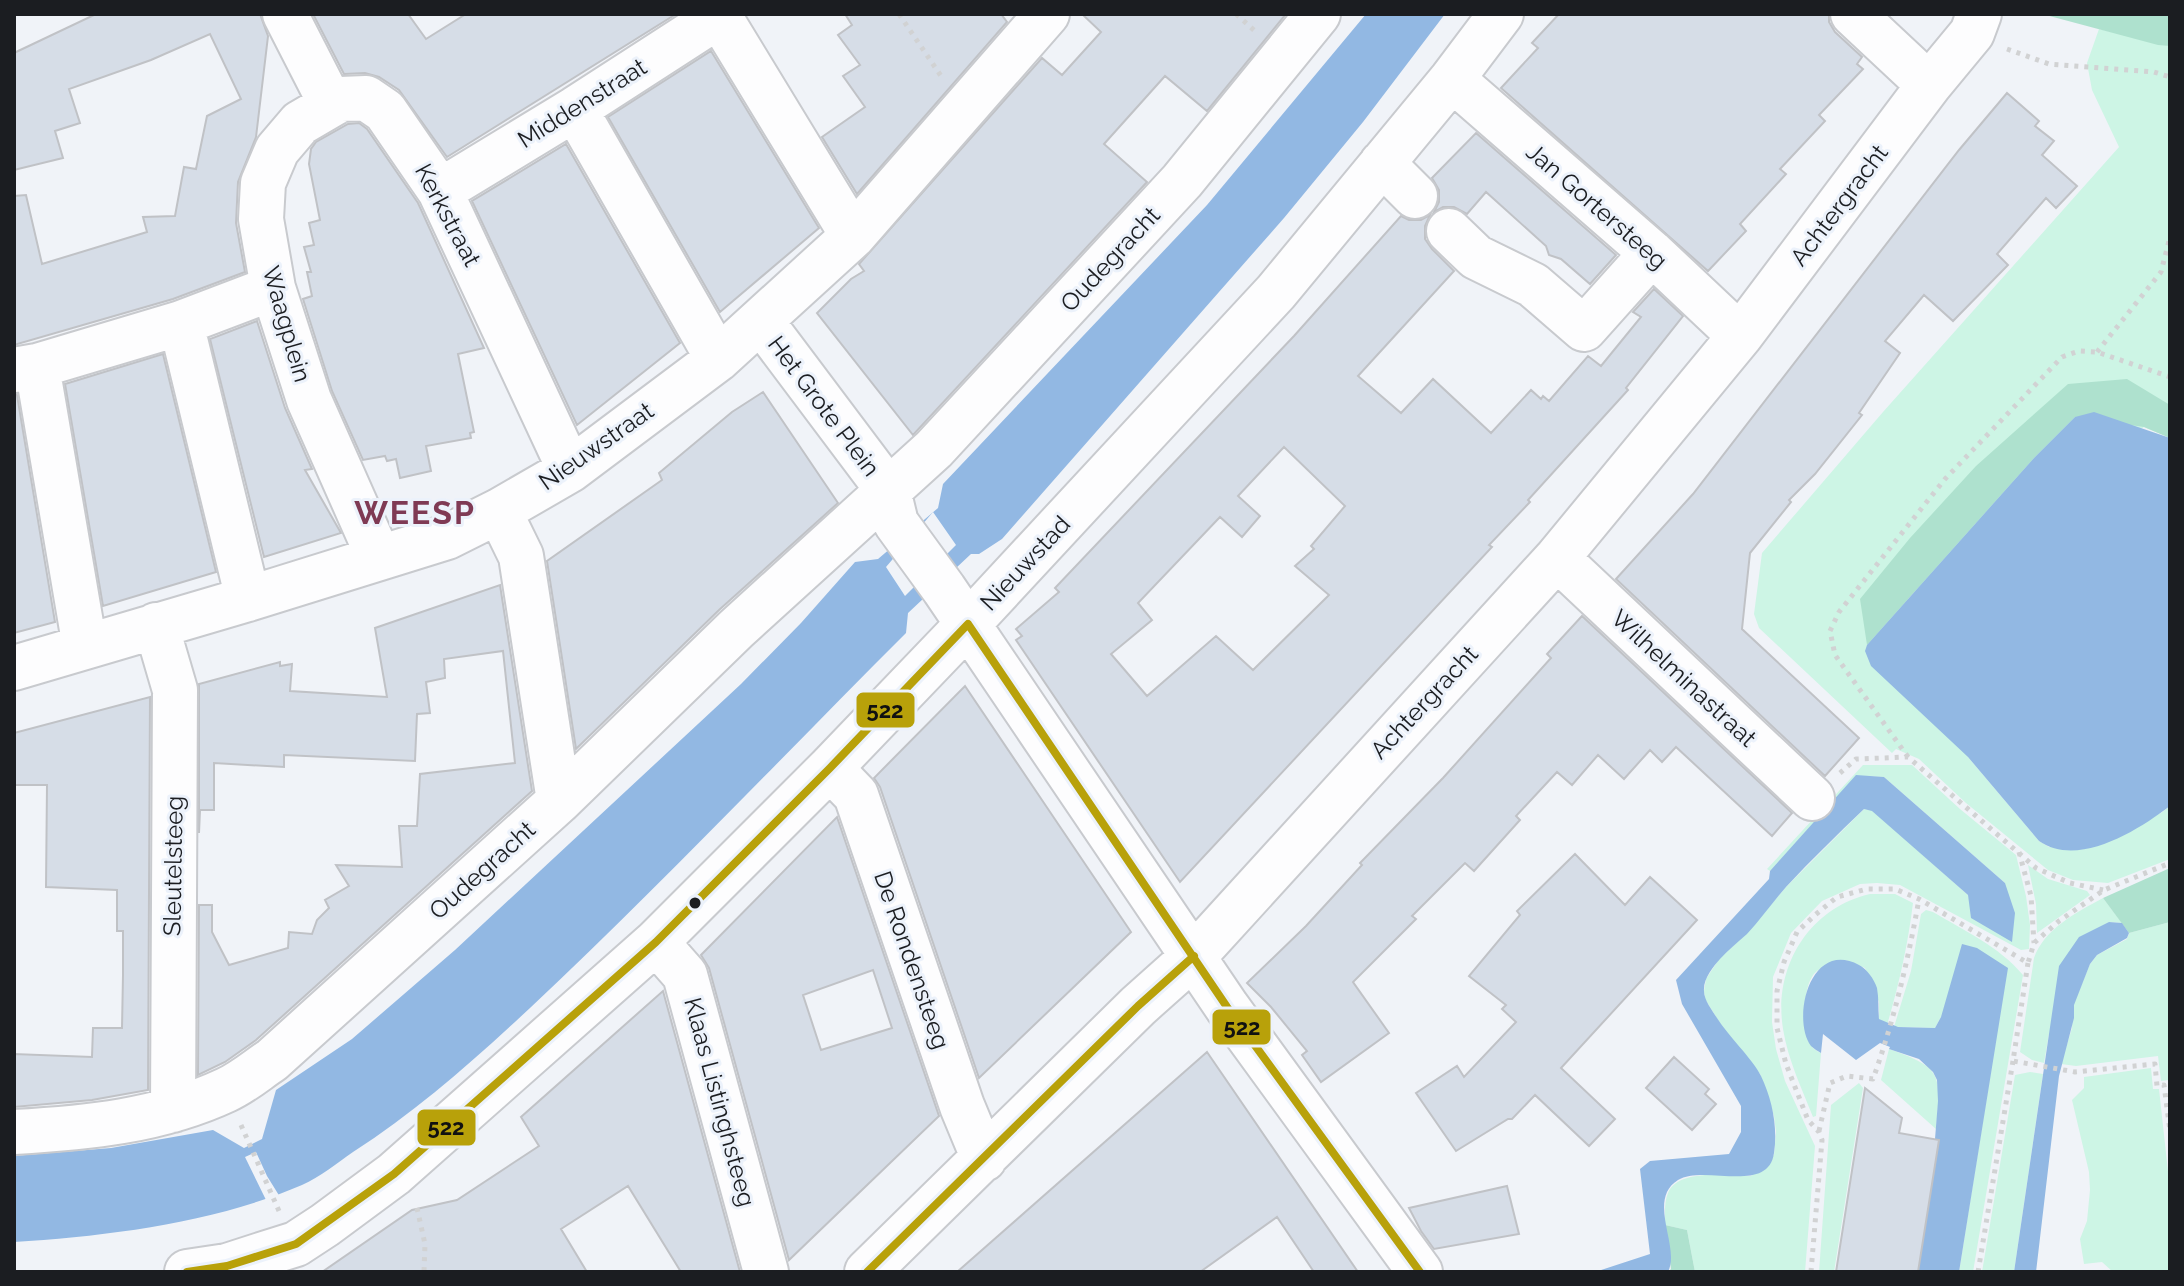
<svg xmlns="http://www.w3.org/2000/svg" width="2184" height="1286" viewBox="0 0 2184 1286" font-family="Raleway,sans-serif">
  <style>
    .green { fill: #cdf5e5 }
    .forest { fill: #aee1ce }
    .water { fill: #92b8e3 }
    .pier { fill: #f0f3f8 }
    .building { fill: #d6dde7; stroke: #c0c2c6; stroke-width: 2; fill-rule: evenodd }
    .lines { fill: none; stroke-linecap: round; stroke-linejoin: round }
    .minor-casing { stroke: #c8cace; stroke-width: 48 }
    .path { stroke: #d1d2d3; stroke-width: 5; stroke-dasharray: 4 6; stroke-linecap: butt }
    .minor { stroke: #fdfdfe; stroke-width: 44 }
    .bus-1-casing { stroke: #ecf2fb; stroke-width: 14 }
    .bus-1 { stroke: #b8a10a; stroke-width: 8 }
    .bus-dot { fill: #1b1d21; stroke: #ecf2fb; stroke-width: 3 }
    .labels { text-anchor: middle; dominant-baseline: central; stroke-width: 6; stroke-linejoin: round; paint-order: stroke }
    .street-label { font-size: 24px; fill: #1b1d21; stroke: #ecf2fb }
    .district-label { font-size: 32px; font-weight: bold; letter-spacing: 2px; fill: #7f3a54; stroke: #ecf2fb }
    .line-badge { stroke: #ecf2fb; stroke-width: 3 }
    .pale-badge-label { font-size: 22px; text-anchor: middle; font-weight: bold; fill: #111 }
  </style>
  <rect width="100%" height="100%" fill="#f0f3f8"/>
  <path class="green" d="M2099,29l71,17v392l-26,-11 -237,170 61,160 71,84 10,6 112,-34 9,-7v53l-62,24 -35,-3 -25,-10 -82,-67 -47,-44 -23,-10 -4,4 -133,-125 -5,-14 8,-61 121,-141 236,-265 -27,-57 -5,-27z
    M1863,765h49l48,44 56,46 10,41 4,29 -1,24 -8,1 -121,-65 -23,-2 -17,1 -38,17 -31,32 -18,44 -1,45 4,27 9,32 30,65 -10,126h-110l-8,-42 -22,-5c0,-10 -1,-23 3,-32 10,-25 60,-17 83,-17l23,-21 2,-23 -2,-16 -14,-42 -32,-38 -23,-37 -1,-8 2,-12 13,-20 28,-26 39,-46 78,-78 8,1 96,85 4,15 33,-27 -121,-106 -28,-1 -86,95 -3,-2z
    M2028,865l20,14 39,12 3,4 -53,38 -1,-29z
    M1870,894h25l18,9c-5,41 -14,82 -26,122l-8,-6v-17l-14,-34 -20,-8c-11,4 -27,6 -33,17 -9,13 -10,56 -1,68 2,4 6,6 10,8l-5,63 -3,1c-11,-28 -25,-57 -30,-88 -10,-62 26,-121 87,-135z
    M2103,898l19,25 -13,-1 -60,112 -5,29 -12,-3 -12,-8 14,-94c10,-29 43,-46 69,-60z
    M1926,910l7,2c30,18 67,35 90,63l-50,297h-14l48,-304 -66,49 -6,11 -41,-1 17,-56 10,-57z
    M2170,922v167l-1,-9 -8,1 -3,-25 -82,10 -15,-2 11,-36 1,-23 17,-41 7,-9 30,-16 2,-6z
    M1889,1049c54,19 52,25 47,80l-55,-49z
    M2151,1068l2,21h6l11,101v82h-57l-11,-10 -18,2 -4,-25 7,-18 3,-31 -1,-18 -17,-72 12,-12v-11z
    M2030,1072l13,2 -29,198h-32l33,-197z
    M1859,1083l4,5 -29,184h-15l12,-167z"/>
  <path class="forest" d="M2042,14h128v32l-12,-1z
    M2127,379l43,26v33l-26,-11 -69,-10 -41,41 -167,187 -7,-46 50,-61 66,-72 92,-82z
    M2170,868v54l-41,11 -26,-35z
    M1665,1225l22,5 8,42h-27l3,-3z"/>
  <path class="water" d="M1366,14h79l-82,108 -79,96 -282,321 -23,15h-8l-63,59 -2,20c-125,125 -247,254 -376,375 -56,52 -112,102 -177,144 -16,11 -33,25 -51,33 -88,38 -194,51 -288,57v-86l97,-8 102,-18 31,18 18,-9 14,-49 76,-51 103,-89 286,-266 60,-61 54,-61 23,-3 60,-51 5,-24 264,-279z
    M2094,412l76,26v368c-33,25 -92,62 -131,35l-71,-84 -97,-91 -6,-15 2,-6 167,-187 41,-41z
    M1856,775l28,2 121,106 10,30 -3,29 -41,-24 -3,-23 -96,-84 -8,-2c-27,26 -53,51 -78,78 -13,15 -25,32 -39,47 -9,8 -19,16 -27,25 -7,8 -17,20 -16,32 0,9 8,19 13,27 12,19 35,40 44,58 11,23 17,51 13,77 -6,42 -70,11 -96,27 -32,20 3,67 -10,92h-73l55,-18 -10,-85 10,-8 79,-7 12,-22v-26l-59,-102 -6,-24 93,-101 1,-8z
    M2109,922l13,1 7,10 -2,5 -30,17 -7,9 -16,41v13l-15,58 -23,196h-22l45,-306 20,-29z
    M1962,944l15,4 31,20 -49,304h-41l21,-132 -4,-1 3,-38 -1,-21 -4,-8 -14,-13 -30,-10 1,-2 -10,-4 -24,17 -33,-26 -2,19c-3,-2 -7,-4 -10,-7 -20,-27 -1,-107 48,-81 8,4 15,14 18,23 2,11 1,21 2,31l19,8 37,1 6,-11z"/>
  <path class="pier" d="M933,512l23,33 -51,51 -19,-29z
    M256,1152l11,24 13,21 -13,5 -22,-45z"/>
  <path class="building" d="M96,14h164l8,22 -12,101 -18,45 -2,41 9,49 -72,27 -159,46v-149l12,-1 16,69 105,-32 -4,-15 32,-1 9,-49 12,2 11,-53 34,-17 -31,-65 -59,26 -82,29 11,34 -25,8 8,27 -49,12v-117z
    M313,14h95l18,25 40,-25h210l-229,143 -48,-67 -20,-13 -14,-4 -21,1z
    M845,14h156l6,8 -150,172 -35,-57 43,-30 -22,-31 17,-11 -22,-30 14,-10z
    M1082,14h204l-79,97 -42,-35 -61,68 43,38 -234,253 -96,-122 34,-34 13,-8 -5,-7 183,-206 20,17 39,-43z
    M1559,14h270v8l6,10 27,25 -5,7 6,5 -44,46 6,6 -45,48 6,5 -46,50 6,7 -38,40 -207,-183 37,-40 -6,-5z
    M711,51l108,177 -99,84 -112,-195z
    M2007,93l32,28 -4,5 19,15 -12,14 35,31 -21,22 -10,-10 -49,56 11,11 -55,56 -29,-26 -39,46 15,12 -41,60 3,2 -47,59 -26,26 2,2 -41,51 -8,76 117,109 -34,38 -209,-197 77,-85 266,-344z
    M359,123l8,6 51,74 66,145 -26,6 16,78 -4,1 1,5 -45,8 5,25 -31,7 -4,-19 -9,2 -2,-5 -22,4 -31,-69 -29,-92 9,-3 -5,-24h4l-7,-25 10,-2 -5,-22 11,-3 -11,-56 2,-15 5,-7 32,-18z
    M1476,133l140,122 -26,29 -29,-25 -12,-4 -3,-9 -60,-54 -19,22 -13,-7h-11l-9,5 5,-10v-12l-7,-12z
    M566,144l114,199 -103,82 -105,-224z
    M1430,215l-5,11v13l7,10 22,22 -96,105 43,37 32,-34 58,54 40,-43 10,9 2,-3 6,5 39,-45 13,10 40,-49 -8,-5 21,-23 29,27 -57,72 2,2 -100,110 2,2 -41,43 3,2 -312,335 -164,-242 6,-4 -6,-7 43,-37 -4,-4 239,-252 107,-120 8,4h12zM1284,447l61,59 -34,40 3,3 -19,17 34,29 -76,75 -37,-34 -69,60 -36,-42 41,-34 -14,-17 82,-86 22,20 18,-21 -22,-20z
    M257,321l28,87 27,61 -7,1 36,63 -77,24 -54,-218z
    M163,354l53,218 -113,34 -38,-222z
    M763,392l75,111 -119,107 -143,139 -29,-188 115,-81 -3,-7 73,-61z
    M14,394l3,1 38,227 -41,11z
    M500,585l32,206 -276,249 -31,22 -27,13 1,-170h13v27l17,33 59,-17 1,-16 23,2 5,-14 12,-12 -4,-8 24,-14 -13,-21 66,2 -3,-41h18l3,-52 95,-11 -12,-112 -59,8 1,19 -19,4 4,31 -13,1 -2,47 -131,-6v12l-70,-4v47h-14l-1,23v-149l81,-22v4l12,-2 -2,27 97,6 -12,-69z
    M1582,616l210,197 -20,23 -96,-89 -14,15 -12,-12 -26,29 -26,-24 -26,30 -15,-13 -41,44 4,4 -46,51 -9,-8 -53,53 4,3 -63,63 36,51 -68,49 -19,-27 5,-4 -36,-44 -24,-24 59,-57 56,-61 -2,-2 83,-85 108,-120 -4,-4z
    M965,686l166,246 -152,146 -99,-291 -6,-9z
    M150,697l-2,393 -56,10 -78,7v-53l78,3 1,-29h29l1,-53v-44h-6v-41l-71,-3 1,-102h-33v-52z
    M837,817l102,299 -150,144 -80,-292 -8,-13zM873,970l19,58 -71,22 -18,-55z
    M1575,854l50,51 25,-28 47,43 -136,148 54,51 -26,27 -54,-51 -23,24h-4l-52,32 -40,-58 41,-27 7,11 52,-55 -14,-13 4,-4 -37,-29 51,-61 -3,-4z
    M663,991l77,281h-59l-53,-86 -67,43 26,43h-265l90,-62 45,-10 82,-54 -18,-29z
    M1207,1052l151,220h-44l-37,-55 -77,55h-243z
    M1674,1057l35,32 -4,5 11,10 -24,26 -46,-42z
    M1865,1088l37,30 -3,15 40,7 -21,132h-82z
    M1507,1186l12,48 -85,15 -13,-18 -12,-23z"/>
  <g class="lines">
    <defs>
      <path id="minor" d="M285,14l46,90
        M1853,14l76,71
        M719,16l134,220
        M1452,79l200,174 88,83
        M575,109l143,250
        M1382,163l33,33
        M440,191l135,-82 147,-95
        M1449,231l27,26 57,28 51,44 68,-76
        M761,321l127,169 8,33 48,66 283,418 193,265
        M181,323l67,276
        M37,366l48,281
        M14,370l23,-4 144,-43 92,-35
        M499,511l22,45 38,245
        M379,558l-70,-158 -36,-112 -12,-69 2,-36 14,-33 23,-27 41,-24 25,-1 19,13 55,80 130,279
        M1557,558l255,240
        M156,625l19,65 -2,420
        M14,668l234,-69 199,-62 52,-26 71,-41 148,-111 135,-123 194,-222
        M830,768l26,27 106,311 22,53
        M656,942l29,33 81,297
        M14,1132c72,-4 146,-11 212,-42 16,-7 31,-20 46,-30l287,-259 177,-172 198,-180 248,-268 136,-167
        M187,1272l40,-6 34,-11 35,-11 29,-19 69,-51 262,-232 174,-174 138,-144 308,-332 176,-213 49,-65
        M867,1272l271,-266 56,-50 363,-398 183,-222 189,-251 43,-52 7,-19"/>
    </defs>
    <use href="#minor" class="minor-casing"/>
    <path class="path" d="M899,14l42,62
      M1236,14l20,18
      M2007,49l42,15 105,8 16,5
      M2097,352l64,-80 9,-35
      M1908,757l-73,-102 -5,-24 9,-19 106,-133 117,-122 17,-6 18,1 73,25
      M1840,773l16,-14 52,-2 128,111 34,15 33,7
      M2019,852l12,44 3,47
      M2028,963l-15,98 62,11 80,-8 2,22 7,-1 6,46
      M241,1125l38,86
      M1819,1131l11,-48 17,-7 26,3c21,-59 35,-118 46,-180
      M417,1208l8,36 -1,28
      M1811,1272l11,-132 -3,-8 -11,-12 -22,-56 -9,-36v-37l7,-29 13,-30 18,-17 22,-18 30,-8h28l24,10 109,64 6,-20 25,-22 45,-31 66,-27
      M1978,1272l35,-211"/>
    <use href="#minor" class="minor"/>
    <defs>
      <path id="bus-1" d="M187,1272l40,-6 69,-22 98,-70 262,-232 174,-174 138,-144 259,383 193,265
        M867,1272l271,-266 56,-50"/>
    </defs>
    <use href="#bus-1" class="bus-1-casing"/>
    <use href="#bus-1" class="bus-1"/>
  </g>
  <circle class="bus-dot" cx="695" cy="903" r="7"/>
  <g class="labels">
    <g class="street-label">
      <text transform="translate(582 103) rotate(-32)">Middenstraat</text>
      <text transform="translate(1839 205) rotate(-53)">Achtergracht</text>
      <text transform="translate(1597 206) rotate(41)">Jan Gortersteeg</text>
      <text transform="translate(448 215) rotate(62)">Kerkstraat</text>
      <text transform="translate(1110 259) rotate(-47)">Oudegracht</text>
      <text transform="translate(287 324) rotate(74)">Waagplein</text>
      <text transform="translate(824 406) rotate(53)">Het Grote Plein</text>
      <text transform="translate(596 446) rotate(-35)">Nieuwstraat</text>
      <text transform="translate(1025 563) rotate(-47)">Nieuwstad</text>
      <text transform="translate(1684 678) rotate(43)">Wilhelminastraat</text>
      <text transform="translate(1424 702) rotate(-47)">Achtergracht</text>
      <text transform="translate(173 866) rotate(-89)">Sleutelsteeg</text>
      <text transform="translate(482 870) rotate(-42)">Oudegracht</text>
      <text transform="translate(912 960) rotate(71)">De Rondensteeg</text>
      <text transform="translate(720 1102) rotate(75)">Klaas Listinghsteeg</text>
    </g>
    <g class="district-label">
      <text x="415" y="512">WEESP</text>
    </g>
  </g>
  <g class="line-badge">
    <rect x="855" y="691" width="61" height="38" rx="8" fill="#b8a10a"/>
    <rect x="1211" y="1008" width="61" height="38" rx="8" fill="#b8a10a"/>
    <rect x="416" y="1108" width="61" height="39" rx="8" fill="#b8a10a"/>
  </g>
  <g class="pale-badge-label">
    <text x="885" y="718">522</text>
    <text x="1242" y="1035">522</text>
    <text x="446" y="1135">522</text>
  </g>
  <rect width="2184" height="1286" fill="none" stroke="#1b1d21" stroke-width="32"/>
</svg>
